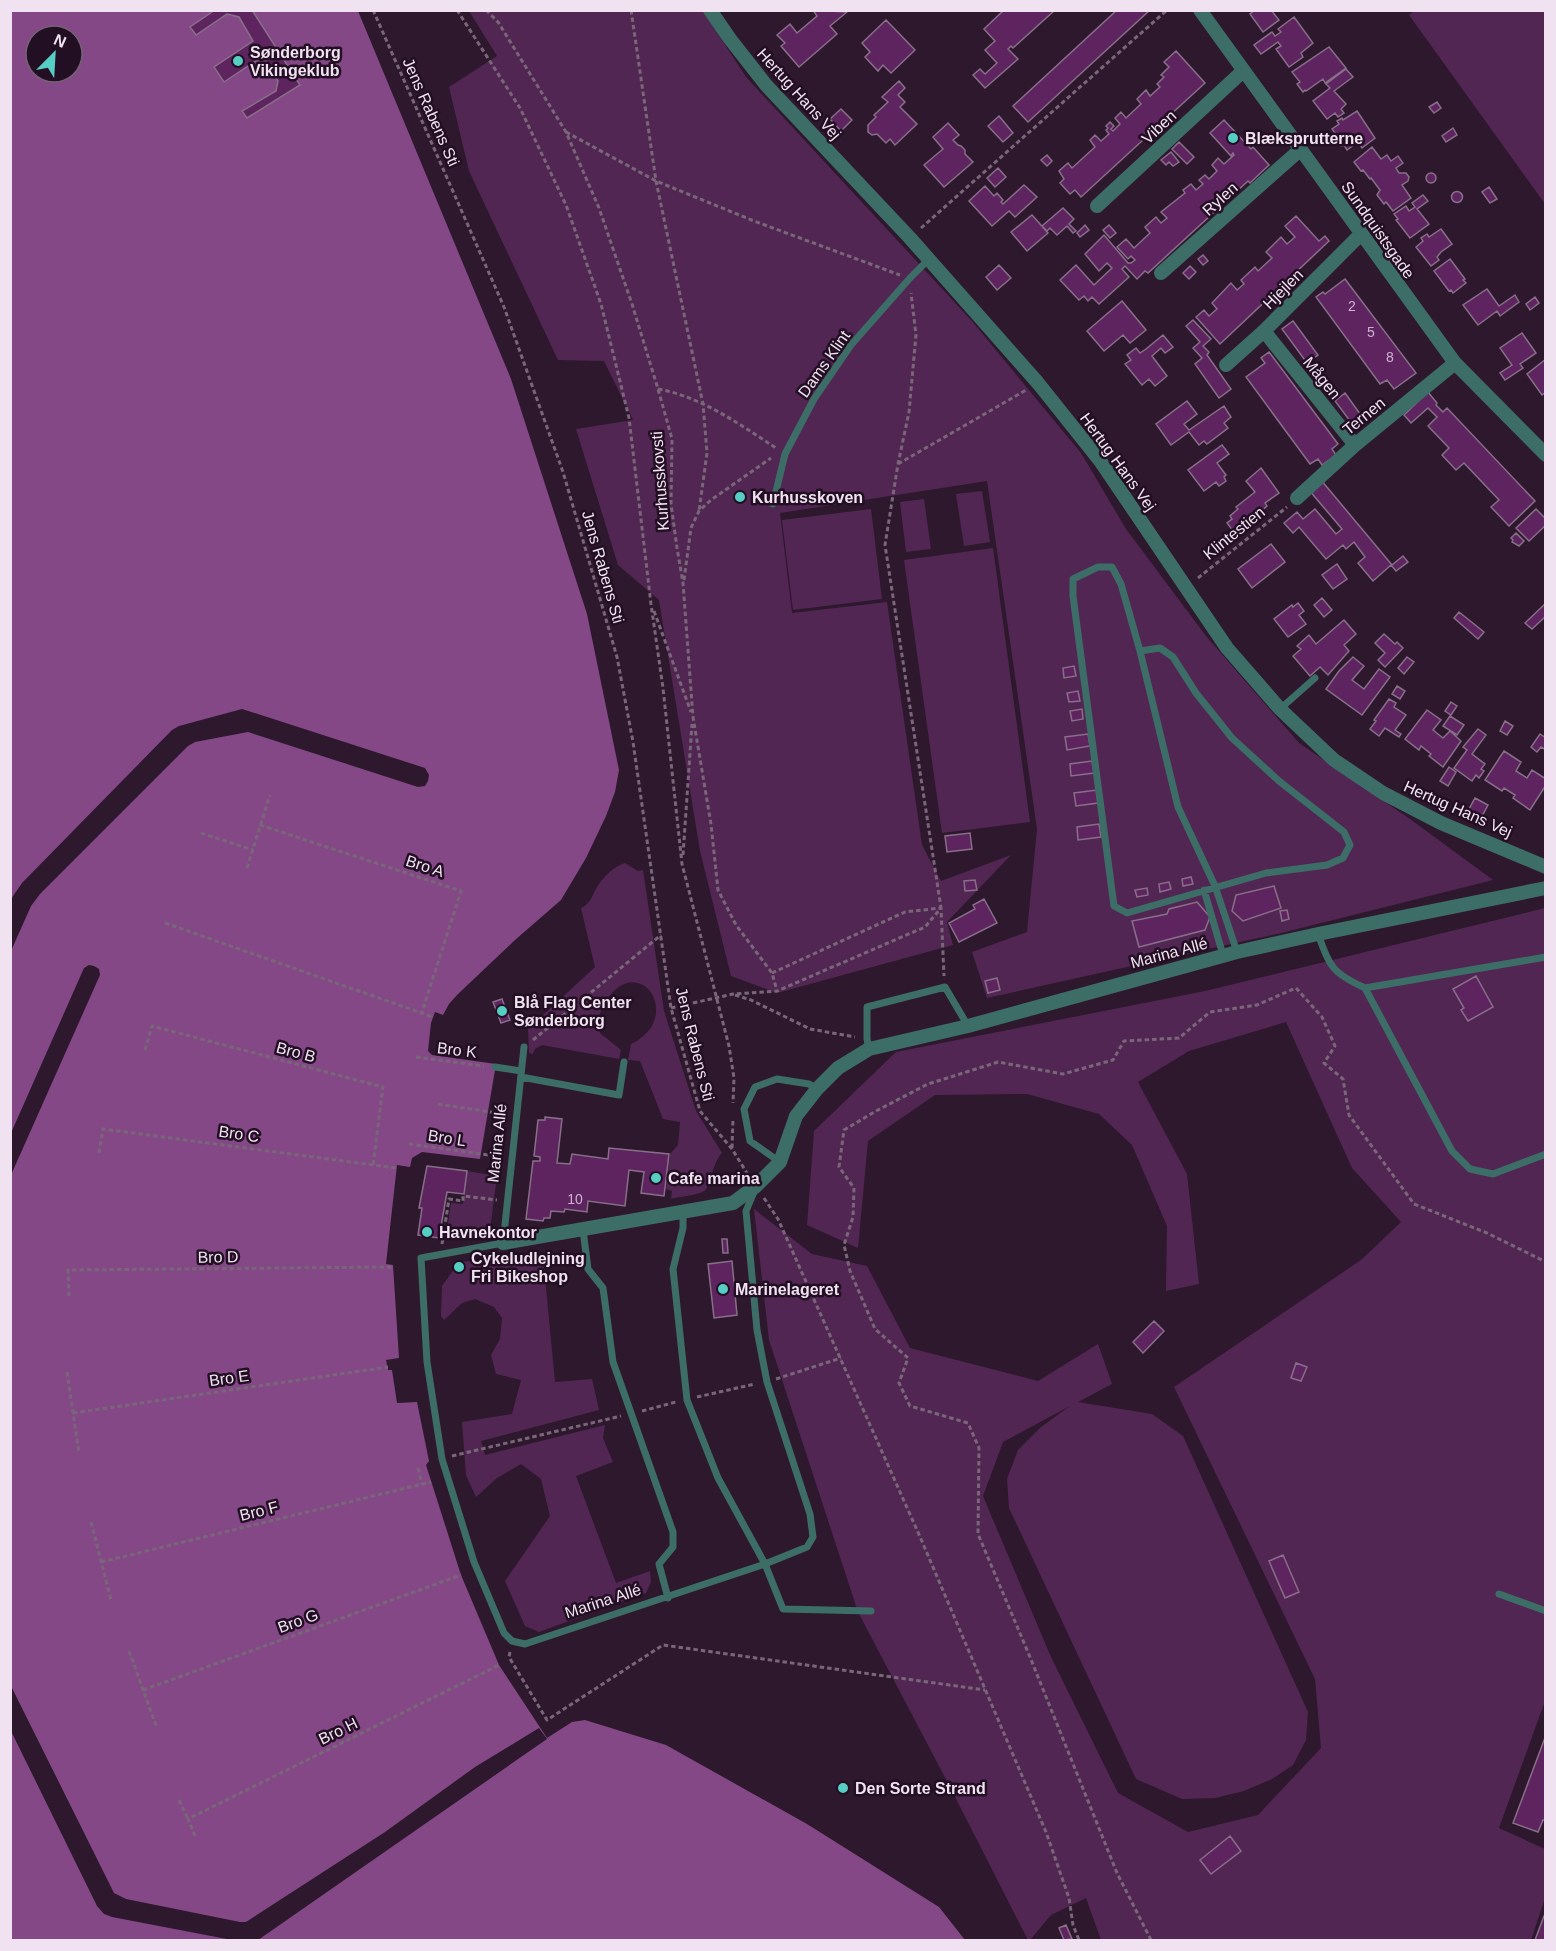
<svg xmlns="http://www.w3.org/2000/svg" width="1556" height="1951" viewBox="0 0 1556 1951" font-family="Arial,sans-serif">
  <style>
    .green { fill: #522653 }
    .water { fill: #844886; fill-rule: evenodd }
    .pier { fill: #2d182d }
    .building { fill: #5e2460; stroke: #886f88; stroke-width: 1.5 }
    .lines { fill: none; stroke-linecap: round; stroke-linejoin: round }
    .path { stroke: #796779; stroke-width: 3; stroke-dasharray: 4.5 3; stroke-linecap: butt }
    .service { stroke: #3d6d67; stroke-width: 7 }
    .minor { stroke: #3d6d67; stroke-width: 14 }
    .poi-dot { fill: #56cec3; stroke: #230f23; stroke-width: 2 }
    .labels { text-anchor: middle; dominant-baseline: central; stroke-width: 5; stroke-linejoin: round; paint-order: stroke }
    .number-label { font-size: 14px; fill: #ccb2cc }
    .poi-label { font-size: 16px; font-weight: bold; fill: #f0e2f0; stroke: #230f23; text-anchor: start }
    .street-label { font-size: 16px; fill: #f0e2f0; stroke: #230f23 }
  </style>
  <rect width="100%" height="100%" fill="#2d182d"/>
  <path class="green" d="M1415,10l130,1v193l-136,-189z
    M469,11h234l43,66 225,243 110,133 45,76 80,107 93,107 111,76 83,61 -212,53 -294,65 -15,-46 55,-20 10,-103 -50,-348 -207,32 12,100 95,-11 35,243 19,36 70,-26 -64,67 6,23 -176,48 -46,-17 -31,-125 -41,-251 -41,-35 -42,-136 57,-9 -29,-59 -46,-1 -89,-189 -20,-84 48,-31z
    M982,491l8,51 -26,4 -8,-52z
    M924,499l7,50 -25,3 -6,-50z
    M871,509l11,90 -89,11 -11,-90z
    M993,548l37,274 -88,11 -38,-273z
    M625,863l13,8 5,-1 21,141 32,100 26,42c-10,10 -12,35 -18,38 -9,5 -23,5 -33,8l1,-8 -6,-2 4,-35 8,-9 2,-23 -17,-3 -23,-58 -12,-1 3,-16c9,-4 20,-13 23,-23 6,-15 -1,-35 -17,-38 -18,-5 -36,20 -38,36 0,4 1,10 1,14l21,17 -2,9 -77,-14 -7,4 -2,5 -4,-1 -1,-24 67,-62 -14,-59c9,-4 10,-10 15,-19 5,-10 18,-23 29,-26z
    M1545,908v793l-46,127 46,21v49l-14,42h-430l-15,-42 -35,17 -21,25h-2l-79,-155 -91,-173 -89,-272 -15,-131 58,45 55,12 43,82 128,33 60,-37 14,40 -34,18 74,12 31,22 125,276 -2,28 -13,25 -21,14 -28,12 -29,7 -33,1 -46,-20 -127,-271 -2,-29 11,-29 23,-23 29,-21 -67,36 -20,54 68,161 67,136 70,39 70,-17 63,-67 -6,-69 -141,-292 187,-127 40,-38 -49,-54 -66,-146 -97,29 -51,31 49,92 12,110 -33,7 1,-65 -35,-81 -33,-31 -72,-20 -92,1 -67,46 -10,107 -51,-23 7,-94 82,-79 309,-61z
    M467,1171l30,5 -7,54 -44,7 5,-34 12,1z
    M536,1256l8,11 11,115 37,-3 7,31 -118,31 4,14 120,-30 -2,13 10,24 -37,14 40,107 34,-12 1,11 -5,11 -107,39 -14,-6 -20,-45 45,-65 -9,-37 -20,-15 -24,14 -21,19 -10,-22 -4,-53 50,-8 9,-34 -25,-6 -5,-19 9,-16 2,-21 -8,-11 -19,-8 -13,4 -18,17 -3,-4 1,-30 17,-24z"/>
  <path class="water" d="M11,11h347l153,368 76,235 32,156 -4,22 -9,24 -20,42 -25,42 -46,40 -58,55 -8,9 -6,11 -8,-3 -4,11 -3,28 4,4 64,9 -16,95 -58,-7 -10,6 -2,9 -13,-2 -11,99 7,1 6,93 -13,2 2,10h4l5,33 20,-1 12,59 -3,4 35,110 38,90 48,73 25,-16 13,-2 81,25 141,79 132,83 26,33h-954zM36,36h36v36h-36z"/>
  <path class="pier" d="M242,709l183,59 4,7 -1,6 -3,5 -7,1 -170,-55 -53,10 -7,4 -148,148 -9,12 -20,45v-52l11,-16 150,-153 7,-4z
    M89,965l5,1 5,3 1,6 -89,200v-42l73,-165z
    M11,1686l103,207 12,6 114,23h6l139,-90 90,-65 64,-39 8,11 -289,201h-26l-120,-23 -8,-3 -7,-8 -86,-175z"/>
  <path class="building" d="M215,10h37l48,75 -53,33 -5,-7 34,-20 2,-10 -15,-25 -39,26 -10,-15 39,-26 -14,-24 -12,-3 -31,21 -6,-8z
    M813,10l34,2 -17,14 7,8 -38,33 -18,-21 4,-3 -8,-8 13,-11 7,9 20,-17z
    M1004,10h51l-42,38 -2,-2 -3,3 10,10 -33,29 -12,-13 7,-6 5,5 12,-11 -12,-13 10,-9 -11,-12z
    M1117,10h33l-122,112 -15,-16z
    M1255,10h16l8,10 -16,12 -13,-18z
    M1294,17l19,26 -12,10 2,4 -14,10 -13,-18 5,-3 -3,-4 -17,12 -7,-9 18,-13 3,4 6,-4 -3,-3z
    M886,20l29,30 -24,23 -8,-8 -5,6 -13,-14 5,-5 -8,-9z
    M1329,47l17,21 -21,15 -2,-4 -17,12 -1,-1 -2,2 -6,-8 3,-2 -8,-10z
    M1176,51l29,32 -124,114 -6,-7 -5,4 -10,-11 4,-4 -5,-8 9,-8 4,5 23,-21 -5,-7 5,-5 6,6 8,-7 -3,-4 2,-2 -2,-2 4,-4 4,4 -3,3 2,2 7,-7 -5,-6 6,-6 5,6 15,-14 -4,-5 9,-9 4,6 10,-9 -3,-3 7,-7 -3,-2 8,-8 -5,-5z
    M1346,69l7,8 -19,14 12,13 -5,5 3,4 -6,4 -3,-4 -8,6 -14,-18 17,-13 -4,-4z
    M899,81l6,7 -7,7 7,7 -5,5 17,17 -22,21 -5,-6 -4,4 -9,-9 -5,1 -4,-3v-7l8,-8 -2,-2 14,-13 -6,-5z
    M1437,102l4,6 -7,5 -5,-6z
    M841,109l11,11 -11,11 -11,-12z
    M1357,111l18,27 -13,10 -4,-6 -11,8 -3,-5 -3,1 -2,-4 2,-1 -9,-12 7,-5 -2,-3 5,-3 1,2z
    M999,116l14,17 -10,9 -15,-16z
    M1224,120l27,29 2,-2 16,18 -19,18 -2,-2 -100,92 -3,-2 -8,8 -12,-13 -3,3 7,8 -30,27 -7,-7 -4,4 -4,-5 -5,4 -19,-20 16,-15 18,20 18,-17 -5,-5 -8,8 -14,-17 19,-19 24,28h3l4,-3 -4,-4 -3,3 -11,-12 9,-8 8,9 16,-15 -5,-6 11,-10 5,6 6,-5 -6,-6 24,-19 -2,-3 8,-6 5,6 7,-6 -4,-4 6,-5 4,4 8,-8 -5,-6 6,-7 6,6 10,-9 -1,-2 -2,3 -21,-23z
    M948,123l11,12 -6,5 5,5 3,1 4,4v4l8,8 -29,25 -20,-22 19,-16 -10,-12z
    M1453,128l4,7 -11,7 -4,-6z
    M1179,142l15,15 -7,7 -15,-15z
    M1372,147l9,12 6,-4 4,6 7,-5 5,7 -7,5 3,5h7l3,4 -1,4 -6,4 9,13 -18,13 -7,-9 -2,2 -7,-9 3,-5 -9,-12 -1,1 -7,-9 -2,1 -7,-9z
    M1171,152l8,10 -6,4 -4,-4 -3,3 -5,-5z
    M1047,155l5,6 -5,5 -6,-6z
    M998,168l8,9 -11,10 -8,-9z
    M1426 178a5 5 0 1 1 10 0a5 5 0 1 1-10 0Z
    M1024,185l13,12 -22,20 -6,-6 -17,15 -23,-25 16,-15 9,10 3,-3 6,7 -2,2 2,2z
    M1489,187l8,12 -7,4 -8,-11z
    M1451.5 197a5.5 5.5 0 1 1 11 0a5.5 5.5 0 1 1-11 0Z
    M1423,195l5,6 -11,8 12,15 -19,14 -14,-18 2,-1 -4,-5 12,-8 3,5 6,-4 -3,-4z
    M1063,208l11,11 -5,5 7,7 -3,2 -6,-7 -10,9 -7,-7 -3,3 -5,-5z
    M1032,215l16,18 -21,18 -16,-19z
    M1296,216l23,25 6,-5 4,5 -109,103 -24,-27 8,-7 5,6 8,-7 -5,-6 19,-20 6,7 7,-6 -3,-4 14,-13 3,4 14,-13 -6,-6 15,-15 6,7 8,-7 -10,-11z
    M1085,225l4,5 -9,7 -3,-4z
    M1109,225l7,8 -6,5 -7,-8z
    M1441,229l11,15 -11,8 -4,5 2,3 -8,6 -15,-19 7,-6 -2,-3 6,-4 2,3z
    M1203,255l5,6 -5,4 -5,-6z
    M1450,259l15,20 -2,1 3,3 -13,10 -2,-3 -2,1 -15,-20z
    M999,265l12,13 -14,12 -11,-13z
    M1190,266l6,6 -7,7 -6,-6z
    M1345,279l71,94 -22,16 -7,-9 -7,4 -64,-87 7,-5 2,2z
    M1487,289l12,17 16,-11 4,7 -19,14 -3,-5 -19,14 -15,-20z
    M1535,297l4,6 -9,7 -4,-6z
    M1122,301l24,29 -16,13 -7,-8 -19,16 -17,-20z
    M1193,320l18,19 -8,7 6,6 -2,3 24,34 -12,9 -24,-34 7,-6 -9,-10 7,-6 -14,-16z
    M1293,321l25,34 -11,8 -25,-34z
    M1522,333l14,20 -16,11 3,4 -18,12 -5,-7 12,-8 -12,-17z
    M1163,335l10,12 -8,6 -4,-5 -9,8 15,20 -12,10 -6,-7 -7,6 -17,-21 6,-4 -4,-5 9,-7 4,5 6,-4z
    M1269,352l69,92 -6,5 4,6 -14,10 -4,-6 -8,5 -64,-87 19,-14 -4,-5z
    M1546,359v33l-4,3 -15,-21z
    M1428,392l9,11 -1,2 7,7 4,-4 88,93 -26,25 -18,-19 8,-7 -35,-37 -8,7 -14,-15 7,-7 -21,-22 9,-9 -9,-9 -17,15 -7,-8z
    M1345,393l18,25 -10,7 -18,-24z
    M1187,401l10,13 -13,10 5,6 35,-24 7,11 -7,6 4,5 -21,16 -3,-3 -5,4 -10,-13 -18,13 -15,-21z
    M1222,445l7,9 -12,9 9,12 -2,2 2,4 -7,5 -3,-4 -12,9 -16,-21z
    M1261,468l18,25 -14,10 2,3 -26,22 -2,-2 -6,5 -6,-8 5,-4 -2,-3 8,-7 -2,-2 19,-15 -9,-11z
    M1321,480l71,85 11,-9 5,6 -12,9 -5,-6 -18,16 -15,-18 7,-6 -11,-15 -8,7 -3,-4 -17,14 -27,-32 -6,6 -9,-10 13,-11 6,7 12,-10 21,25 6,-5 -33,-39z
    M1536,509l10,10v6l-17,16 -13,-13z
    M1516,533l8,8 -5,5 -7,-4 1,-2 -2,-2z
    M1271,544l14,18 -33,26 -14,-19z
    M1337,564l10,15 -14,10 -11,-14z
    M1322,598l10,12 -8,7 -10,-12z
    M1298,603l6,8 -5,4 7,9 -18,13 -14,-18 18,-14 1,2z
    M1546,603v13l-14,13 -7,-6z
    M1459,612l25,20 -6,7 -24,-21z
    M1344,620l12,14 -12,11 5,6 -21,24 -8,-8 -10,9 -17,-20 8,-7 -4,-3 12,-11 7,9z
    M1384,634l11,10 2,-2 6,6 -18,19 -7,-7 7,-7 -10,-10z
    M1353,657l11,9 -12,14 12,9 15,-20 11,8 -28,38 -36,-26 13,-18z
    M1407,657l7,5 -10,12 -6,-6z
    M1074,666l2,10 -12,2 -1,-10z
    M1397,686l8,5 -5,8 -8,-5z
    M1078,691l2,10 -11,1 -2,-9z
    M1389,699l7,4 -2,4 12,8 -11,15 6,4 -2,3 -14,-9 -6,8 -9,-7 6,-8 -2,-1z
    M1451,702l6,4 -6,9 -6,-4z
    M1082,709l1,10 -11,2 -2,-10z
    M1427,710l14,10 -8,10 10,8 7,-7 11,10 -18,26 -14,-11 2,-2 -10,-8 -2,4 -14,-11z
    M1450,716l14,9 -7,10 -14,-9z
    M1505,721l8,5 -6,9 -7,-4z
    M1478,729l8,6 -14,19 13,10 -4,5 3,2 -5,7 -3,-3 -4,6 -18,-13 13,-18 -4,-3z
    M1088,734l2,12 -23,4 -2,-13z
    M1540,734l6,4v12l-5,-3 -4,5 -6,-5z
    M1504,751l17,11 -5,9 11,7 5,-8 14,9v6l-16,25 -17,-12 2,-3 -11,-7 -2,3 -17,-11z
    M1092,761l2,12 -23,3 -1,-12z
    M1449,767l7,5 -8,14 -8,-5z
    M1097,790l1,13 -22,3 -2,-13z
    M1475,798l13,7 -7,13 -13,-7z
    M1099,824l2,13 -23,3 -1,-13z
    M970,833l2,16 -25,3 -2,-16z
    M1191,877l2,7 -10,2 -1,-7z
    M975,880l2,10 -12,1 -1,-10z
    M1169,882l2,7 -11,3 -1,-8z
    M1274,886l7,22 -38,13 -11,-10 4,-16z
    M1147,888l1,7 -11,2 -2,-7z
    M984,899l13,24 -38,19 -10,-19 26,-14 -2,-4z
    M1197,902l13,15 -5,13 -66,17 -7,-26 35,-7 2,-5z
    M1287,910l2,9 -7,2 -2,-10z
    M1476,976l17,31 -25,14 -7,-11 3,-2 -11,-19z
    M997,978l3,12 -12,3 -3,-12z
    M502,999l8,21 -9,3 -8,-21z
    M545,1117l17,2 -5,44 13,1 2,-10 36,5 1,-11 60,6 -5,42 -23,-3 3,-21 -15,-2 -4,36 -37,-5 -1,11 -22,-3 -1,3 -13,-1 -1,7h-6l-1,3 -17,-2 7,-58h7v-4l-6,-1 4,-36h7z
    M427,1166l40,5 -3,23 -17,-2 -8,46 -21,-3 4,-27h-3z
    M722,1239h5l1,14h-5z
    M732,1261l5,54 -23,3 -6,-54z
    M1154,1321l10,10 -21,22 -10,-11z
    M1296,1363l11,4 -6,14 -10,-3z
    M1283,1555l16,37 -14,6 -16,-37z
    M1546,1735v86l-3,-1 -5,12 -25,-9z
    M1230,1836l11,15 -30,23 -11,-14z
    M1544,1916l2,1v23h-11z
    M1066,1925l6,14 -8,1 -5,-12z"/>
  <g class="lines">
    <path class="path" d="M373,10l131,297 59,165 54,185 16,85 38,266 29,103 32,38 15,24
      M457,10l63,98 46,97 35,99 28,114 22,186 12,84 19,176 47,182 5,32 -1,25
      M486,10l12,12 68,110 33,76 33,96 26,85 14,50 -1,65 6,44 6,35 10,134 18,107 7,66 18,35 36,48 5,18
      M631,10l25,171 47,223 4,49 -8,58
      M566,132l90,49 98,40 146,54
      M921,228l246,-218
      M658,389c44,8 81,35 118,59
      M898,464l128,-74
      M1198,578l89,-71
      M684,580l7,-52 8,-17 12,-11 60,-42
      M654,611l37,101
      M260,825l201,66 -39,121
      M201,833l52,17
      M683,855l9,-131
      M247,868l23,-73
      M165,923l268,94
      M772,973l133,-61 36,-4 3,68
      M735,995l16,5 59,29 45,8
      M671,1008l62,-14 44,-3 148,-64 16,-19 -56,-363 13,-81 11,-52 7,-77 -5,-42
      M533,1040l128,-105
      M145,1050l7,-24 231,61 -10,78
      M416,1057l68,9
      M438,1104l66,10
      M409,1144l94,13
      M732,1148l1,-30
      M99,1153l4,-24 293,39
      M764,1198l14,21 143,320 125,293 23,66 4,27 6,15
      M442,1244l7,-45 14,2v-5l34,4
      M69,1296l-1,-26 325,-3
      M67,1372l12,81
      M776,1379l65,-21
      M697,1397l58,-13
      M642,1411l34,-9
      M73,1413l315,-46
      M452,1456l169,-40
      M418,1468l4,16
      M91,1522l20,78
      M101,1562l330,-80
      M129,1651l28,77
      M510,1652l-1,5 38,63 116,-75 322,45
      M143,1690l318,-115
      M179,1800l9,19
      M195,1836l-7,-17 311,-154
      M1151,1940l-34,-67 -87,-216 -52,-123 1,-86 -11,-25 -58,-17 -11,-23 9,-25 -33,-29 -25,-58 -6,-26 9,-28 1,-29 -15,-21 5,-37 32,-19 52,-27 70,-22 65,12 50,-14 11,-19 55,-3 31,-26 47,-7 39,-17 26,29 13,29 -11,17 19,16 6,36 65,89 73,29 59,29"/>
    <path class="service" d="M773,504l12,-50 29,-55 37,-54 59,-67 19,-19
      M1140,651l20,-3 13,9 23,36 36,45 47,43 65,51 6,13 -7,13 -16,7 -61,8 -139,40 -13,-7 -41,-310v-17l25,-12h14l9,17 19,67 38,156 37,79 22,66
      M1280,709l35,-31
      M1204,890l19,65
      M1318,934c12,33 14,39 47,54l181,-31
      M1365,988l87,163 18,18 23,5 53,-20
      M524,1047l-21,196 -82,15 6,104 15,97 32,103 30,71 8,8 13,3 240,-80 42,-17 6,-10 -3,-23 -43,-132 -10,-52 -11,-119 8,-19
      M869,1049l-2,-10v-32l78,-20 23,39
      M495,1067l26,4
      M521,1077l98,18 5,-33
      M780,1162l-30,-21 -6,-32 11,-22 22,-8 32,5 8,5
      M683,1213v15l-10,41 14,131 31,78 47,86 18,45 88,2
      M583,1230l5,39 15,19 10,74 60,170v15l-14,17 9,34
      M1499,1594l47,17"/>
    <path class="minor" d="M710,10l20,29 36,46 144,153 128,145 63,79 126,186 53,61 54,51 49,33 58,30 105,44
      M1200,10l255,353 91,92
      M1097,206l146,-135
      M1161,273l140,-124
      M1264,331l91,114
      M1226,365l38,-34 97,-97
      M1297,498l58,-53 100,-82
      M503,1243l230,-40 23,-17 24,-24 16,-46 21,-27 21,-21 31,-19 99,-23 269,-74 81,-18 228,-46"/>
  </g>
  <g class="poi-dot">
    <circle cx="238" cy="61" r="6"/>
    <circle cx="1233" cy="138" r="6"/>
    <circle cx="740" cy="497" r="6"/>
    <circle cx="502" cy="1011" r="6"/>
    <circle cx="656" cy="1178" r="6"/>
    <circle cx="427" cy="1232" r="6"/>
    <circle cx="459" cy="1267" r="6"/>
    <circle cx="723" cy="1289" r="6"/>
    <circle cx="843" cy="1788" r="6"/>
  </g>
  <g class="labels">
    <g class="number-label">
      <text x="1352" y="306">2</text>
      <text x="1371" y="332">5</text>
      <text x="1390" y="357">8</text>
      <text x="575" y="1199">10</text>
    </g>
    <g class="poi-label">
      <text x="250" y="52">Sønderborg<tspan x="250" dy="18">Vikingeklub</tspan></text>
      <text x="1245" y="138">Blæksprutterne</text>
      <text x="752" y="497">Kurhusskoven</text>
      <text x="514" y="1002">Blå Flag Center<tspan x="514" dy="18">Sønderborg</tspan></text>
      <text x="668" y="1178">Cafe marina</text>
      <text x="439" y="1232">Havnekontor</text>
      <text x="471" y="1258">Cykeludlejning<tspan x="471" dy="18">Fri Bikeshop</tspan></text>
      <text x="735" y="1289">Marinelageret</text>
      <text x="855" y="1788">Den Sorte Strand</text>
    </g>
    <g class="street-label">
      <text transform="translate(799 94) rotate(48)">Hertug Hans Vej</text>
      <text transform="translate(431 112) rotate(66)">Jens Rabens Sti</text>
      <text transform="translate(1159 127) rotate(-43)">Viben</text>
      <text transform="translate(1220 199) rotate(-42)">Rylen</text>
      <text transform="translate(1378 230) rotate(55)">Sundquistsgade</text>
      <text transform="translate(1283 289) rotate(-45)">Hjejlen</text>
      <text transform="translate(824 364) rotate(-55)">Dams Klint</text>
      <text transform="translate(1322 378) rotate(51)">Mågen</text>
      <text transform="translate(1364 416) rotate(-39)">Ternen</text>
      <text transform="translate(1118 462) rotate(54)">Hertug Hans Vej</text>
      <text transform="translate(660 481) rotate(-94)">Kurhusskovsti</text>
      <text transform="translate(1234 533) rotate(-39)">Klintestien</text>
      <text transform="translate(603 567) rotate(74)">Jens Rabens Sti</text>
      <text transform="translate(1458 809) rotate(24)">Hertug Hans Vej</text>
      <text transform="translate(425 866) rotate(18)">Bro A</text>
      <text transform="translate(1169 953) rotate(-15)">Marina Allé</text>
      <text transform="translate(695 1044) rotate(76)">Jens Rabens Sti</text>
      <text transform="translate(457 1050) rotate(7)">Bro K</text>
      <text transform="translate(296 1052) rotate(15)">Bro B</text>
      <text transform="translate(239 1134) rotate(8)">Bro C</text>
      <text transform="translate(447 1138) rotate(9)">Bro L</text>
      <text transform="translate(497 1143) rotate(-84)">Marina Allé</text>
      <text transform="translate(218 1257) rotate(-1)">Bro D</text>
      <text transform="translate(229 1378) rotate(-8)">Bro E</text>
      <text transform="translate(259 1511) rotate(-14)">Bro F</text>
      <text transform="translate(603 1601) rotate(-18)">Marina Allé</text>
      <text transform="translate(298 1621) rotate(-20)">Bro G</text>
      <text transform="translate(338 1731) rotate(-26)">Bro H</text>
    </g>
  </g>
  <rect width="1556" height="1951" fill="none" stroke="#f0e2f0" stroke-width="24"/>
  <g transform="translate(54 54) rotate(24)"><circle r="28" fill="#230f23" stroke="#756375" stroke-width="1.5"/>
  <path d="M0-4.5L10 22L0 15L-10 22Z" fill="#56cec3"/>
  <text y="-9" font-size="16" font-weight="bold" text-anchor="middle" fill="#f0e2f0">N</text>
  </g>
</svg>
